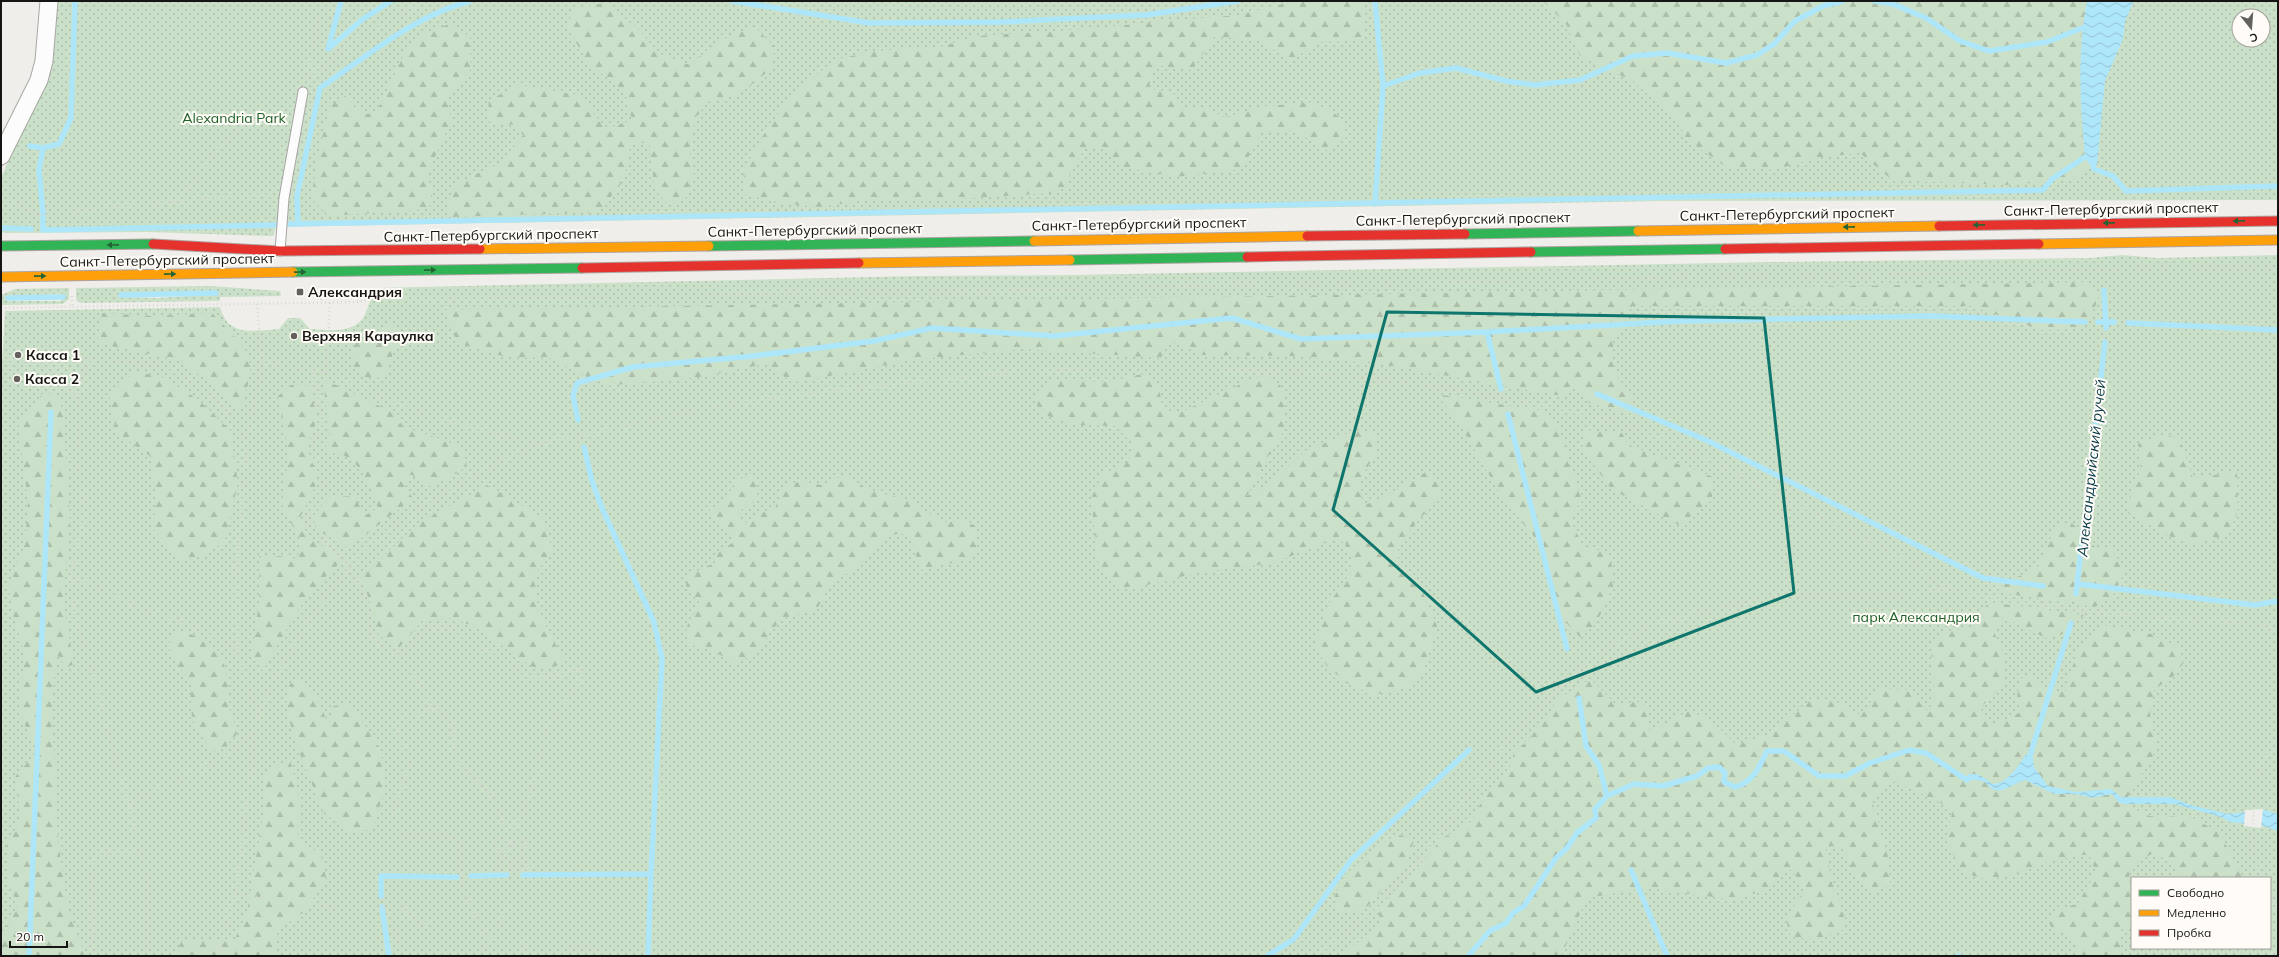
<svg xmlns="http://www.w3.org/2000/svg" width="2279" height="957" viewBox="0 0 2279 957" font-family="Mulish,sans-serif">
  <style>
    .green { fill: url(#green-dots); fill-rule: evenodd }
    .forest { fill: url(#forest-firs) }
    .water { fill: url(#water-waves) }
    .pier { fill: #f0eeea }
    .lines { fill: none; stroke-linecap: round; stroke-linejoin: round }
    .stream { stroke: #aee6f9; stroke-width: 5.5 }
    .lane-casing { stroke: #a8a6a4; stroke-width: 11 }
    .street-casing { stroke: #a8a6a4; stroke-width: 19 }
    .fast-casing { stroke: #ada3a1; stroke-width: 11 }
    .slow-casing { stroke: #ada3a1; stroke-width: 11 }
    .jam-casing { stroke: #ada3a1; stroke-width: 11 }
    .path { stroke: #d8d8d6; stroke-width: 2.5; stroke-dasharray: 1 3; stroke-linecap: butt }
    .lane { stroke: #fdfcfc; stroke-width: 9 }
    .street { stroke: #fdfcfc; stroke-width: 17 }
    .fast { stroke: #30b455; stroke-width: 9 }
    .slow { stroke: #ff9f0a; stroke-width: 9 }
    .jam { stroke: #e5322d; stroke-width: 9 }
    .oneway { fill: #236434 }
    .marked { fill: none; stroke: #0f766e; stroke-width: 3; stroke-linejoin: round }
    .poi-dot { fill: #62615e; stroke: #fffcf7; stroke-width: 1.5 }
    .labels { text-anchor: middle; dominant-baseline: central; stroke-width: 4; stroke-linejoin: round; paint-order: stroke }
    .park-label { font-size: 14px; fill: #1e6229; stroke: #fffcf7 }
    .street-label { font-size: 14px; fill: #161513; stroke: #fffcf7 }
    .poi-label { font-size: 14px; font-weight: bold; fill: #161513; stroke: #fffcf7; text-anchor: start }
    .water-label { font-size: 15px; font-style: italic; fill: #063a48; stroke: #fffcf7 }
  </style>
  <defs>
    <pattern id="green-dots" width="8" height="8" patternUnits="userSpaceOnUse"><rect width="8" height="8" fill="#cae0c8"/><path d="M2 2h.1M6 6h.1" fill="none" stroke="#adbfab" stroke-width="1.8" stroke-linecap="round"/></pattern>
    <pattern id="forest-firs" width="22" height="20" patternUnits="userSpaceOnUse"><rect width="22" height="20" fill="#cae0c8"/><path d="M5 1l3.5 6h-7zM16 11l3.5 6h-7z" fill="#adbfab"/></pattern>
    <pattern id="water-waves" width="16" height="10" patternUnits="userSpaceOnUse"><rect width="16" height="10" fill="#aee6f9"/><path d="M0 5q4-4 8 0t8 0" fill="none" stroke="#95c4d5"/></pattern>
  </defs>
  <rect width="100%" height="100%" fill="#f0eeea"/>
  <path class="green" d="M56,1h2222v199l-616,1 -1386,26 -3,9 -126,-4 -141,1 -5,-1v-55l46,-94 5,-20zM2239,16h24v24h-24z
    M2122,255l35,3 121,-3v701h-2277v-575l4,-70 215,-4c8,30 33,24 59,22l9,-11h12l10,11c16,1 42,5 53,-11 5,-8 7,-20 12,-30l543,-12 157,-1 697,-13 318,-4zM2132,878h138v70h-138z
    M210,286l70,5 1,5 -61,1v4l-140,2 -4,-3v-12zM216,291v3l-58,4 -37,-1v-3z
    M69,288v11l-6,5 -62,1v-10l14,-6zM63,294l-1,7h-54v-5z"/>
  <path class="forest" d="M1294,1h70l1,20 -3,20 -43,1 -28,19 -31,-20 -45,-5 -23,34 -37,-5 -7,24 25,3 9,18 20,-3 23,10 42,-11 47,-4 26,15 8,19 -20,15 -35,-21 -32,3 -19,36 -66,8 -53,-10 -19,-18 -17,-2 -16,21 -3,18 -15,7 -94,6 -91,1 -49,7 -42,-4 -32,-9 -2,-23 21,-37 24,-34 46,-40 40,-9 66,-4 35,-11 111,-7 67,-7 85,-7z
    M1543,1h544l-5,27 -2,73 4,57 7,9 -19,13 -67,5 -113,-5 -32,-27 -44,5 -42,12 -48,-3 -40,-28 -9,-20 -45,-38 -52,-25 -14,-32z
    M605,3l32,25 23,26 30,11 25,-22 39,-17 21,21 -4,22 -30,24 -34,10 -12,15 -5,36 4,21 -8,23 -18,7 -13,-15 -5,-34v-13h-19l-7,37 -25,32 -148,5 -3,-11 5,-21 46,-21 24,-29 -8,-10 -28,-3 2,-22 30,-15 60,10 27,34 26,-9 -7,-28 -38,-30 -20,-36 7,-18z
    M449,24l21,13v33l-22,27 3,25 -25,54 7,14 -4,19 -101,7 -17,-17 7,-43 12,-51 15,-9 19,19 13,-4 28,-59 11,-15z
    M2087,282l12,17 -16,30 -41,1 -71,-24h-339l-19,35v30l19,25 -2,18 -41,-11 -12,-17 -15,10 -181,-32 -91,-8 -87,-1 -34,-15 -8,18 -139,-9 -111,11 -117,23 -29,-19 -66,13 -94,9 -55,-28 -44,-1 -49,-14 -12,-33z
    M102,313l52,3 58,-3c38,40 48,41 28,97l-35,-31 -27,-19 -81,-17z
    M393,322l5,17 -14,39 -21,-1 -10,-11 1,-22z
    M133,370l37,10 32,23 28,27 8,53 -13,58 -19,14 -24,5 -29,-31 3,-32 -6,-41 -34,-24 -7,-40 17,-11z
    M1142,374l16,10 5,25 16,4 75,-35 18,-1 13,14v30l-5,21 -12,14 -21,40 31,-19 27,-26 51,-21 19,3 2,19 -18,29 4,25 24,-11 42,-25 8,8 4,17 -43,49v25l22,16 17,41 -13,45 -18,17 -33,7 -26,-12 -20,-17 -12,-20 13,-41 22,-32 1,-18 -6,-12 -10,-4 -62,24 -77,10 -57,14h-22l-18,-17 -8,-72 12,-24 26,-13 4,-18 -10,-8 -4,-9 -43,-1 -34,-11 -8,-16 20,-17 53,1z
    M327,381l63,30 14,16 54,18 9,17 -2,6 -33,19 -22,-13 -5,13 8,11 -64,50 -32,-18 -5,-13 18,-20 25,-1 9,20 14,-8c-6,-18 -16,-45 -35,-53 -5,-2 -13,-2 -19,-3l6,-17 -7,-53z
    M291,385l19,1 7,32 -10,30 10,27 -1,9 -16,34 8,19 21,13 12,12 -23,22 -25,33 -30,54 -11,-17 8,-61 -1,-37h20l19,3 2,-19 -19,-37 8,-48 -11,-59z
    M45,391l13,7 5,12 7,112 -7,78 11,64 -9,4 -9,-16 -5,66 4,46 3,76 11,74 17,42h-85v-19l17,-30 -9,-24 -2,-39 14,-25 -6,-42 22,-26 -16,-34 -1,-30 5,-30 -13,-46 -3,-27 16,-40 3,-41 -10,-81z
    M1436,394l108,17 14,16 24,74 -13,16 13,27 29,11 2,32 -17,37 -16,13 -21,-22 -23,-76 -33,-40 -47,-81z
    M1586,430l36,3 6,12 85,32 -1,23 -33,25 -68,-36 -29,-41z
    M2165,434l15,6 13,38 44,-6 1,38 -9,24 -39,11 -21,-9 -42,-24 5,-23 9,-20 -3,-25z
    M748,474l7,5 3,20 -16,10 -3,8 5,6 15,-10 16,-5 10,-24 19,-3 17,4 24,-10 23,15 45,11 28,21 27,-1 8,6 1,26 -8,6 -48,11 -10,-30 -7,-6h-17l-25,29 -31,21 -14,25 -36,10 -28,36 -19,8 -24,-14 -19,-4c-11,-18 0,-25 10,-41l-14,-14 -1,-8 5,-8 25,-12 1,-9 15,-10 2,-9 -23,-15 -1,-10 15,-8 9,-17z
    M487,485l56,33 10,35 -19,22 5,38 27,51 -29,6 -60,-42 -24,-10 -30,2 -26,30 -19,-16 -6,-27 -11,-29 55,-53z
    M2071,522l25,26h15l14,23 -13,27 -17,9 -98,-15 7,-9 34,-16 18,-42z
    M1989,602l95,13 -23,20 -15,3 -43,-21 -9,15 10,22 -1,31 -23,23 12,17 30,-13 -5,-15 3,-18 11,-5 10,15 24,3 11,-37 25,-30 50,9 28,14 5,14 -9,13 -21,15 -4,24 7,35 -29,48h-7l-7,-6 -38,1 -28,-6 -22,-32 -24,28 -9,2 -13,-9 -9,4 14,3 4,5h24l12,-7 43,15 23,3 21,-4 6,8 32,14 41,1 29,16 23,45h-64l-6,-15 -20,-10 -24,15 3,59 -10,2 -3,7 2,20h-44l-2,-16 -9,-9h-13l-4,-8 6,-11 23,-9 18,-31 -7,-18 -37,6 -35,13 -28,7 -26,-7 -17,-34 7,-30 -58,-28 -24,17 18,62 1,25 -19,7 -15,-13 -13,-31 -18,-3 6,35 13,36 1,13 -28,10 -26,-2 -5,-17 18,-31 -13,-20 -24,20 -32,11 -87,-12 -61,10 -26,58h-220l39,-32 -1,-13 64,-73 29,-17 15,-30 22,-22 5,-16 16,-15 30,-40 26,-16 6,-2 23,24 23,-2 9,8v21l21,-8 22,-13 26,15 21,20 35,-12 38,-33 32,3 19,13 18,-27 29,1 21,23 5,-23 -3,-43 16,-16 27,-3 6,-14z
    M177,629c34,13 46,15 51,55 1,8 -1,17 1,24 3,10 7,16 8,26l-11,12 -14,5c-20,-28 -24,-35 -20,-70l-13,-14 -11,-21z
    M302,679l16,22 11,24 4,-19 17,-2c14,20 32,43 35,68 2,19 -7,40 -13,57l-22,4 -26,-20 -16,-38 -15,-39 -7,-32 4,-20z
    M290,759l10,41 -2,38 23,17 5,22 -19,33 -29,20 -3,26h-102l9,-15 53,-2 12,-27 16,-96v-42z
    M1397,834l17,6 -7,22 -38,43 -11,7h-15l-7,-5 -2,-9 11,-23 30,-27z"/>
  <path class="water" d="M2087,1h47l-9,20 -2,18 -18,42 -8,84 -8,-1 -4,-7c-5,-52 -8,-104 2,-156z
    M2026,754l7,4 1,9 14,19 28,6 35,-3 10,8h49l21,8 37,9 37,-4 13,4v17l-14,-5 -34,-4 -9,-5 -47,-13h-50l-6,-2 -6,-8 -21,4 -15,-4h-22l-29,-14c-15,4 -26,20 -40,2l-13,-3 -3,-4c9,-4 16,4 24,9 14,0 26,-19 33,-30z"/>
  <path class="pier" d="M2263,809l-2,19 -17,-2 1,-16z"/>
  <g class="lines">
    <path class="stream" d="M341,1l-13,48 35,-30 28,-18
      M732,1l137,22 131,-1 146,-7 92,-14
      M1375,1l8,85
      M1875,1l18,3 33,14 34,23 29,10 58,-9 35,-14
      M30,146l13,2
      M2093,165l1,4 19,7 13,15 152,-5
      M1375,204l8,-118 37,-13 36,-5 50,13 29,4 45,-5 53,-24 34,-3 59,10 31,-8 17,-11 21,-23 28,-15 20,-5
      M43,214l-4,-44 4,-22 16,-4 12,-26 4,-117
      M43,217v13l232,-5
      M298,223l-1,-27 23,-108c47,-32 94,-72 150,-87
      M289,224l1754,-34 9,-11 33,-22
      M1,228l30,1
      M2104,290l2,38
      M121,295l95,-2
      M8,298l55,-1
      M2098,322h16
      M2128,323l150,7
      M1487,332l14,57
      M1597,394l111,47 275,137 60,8
      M1508,414l59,235
      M578,420l-5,-24 4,-13 56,-16 120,-11 121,-15 58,-13 122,8 178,-18 69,21 186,-7 195,-11 248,-5 155,6
      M584,447l8,34 10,27 52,114 8,37 -11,215
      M2078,584l177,21 23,-4
      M2076,594l29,-252
      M1579,698l7,48 13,19 8,31
      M2028,762l43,-139
      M1631,870l36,86
      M523,875l128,-1 -3,82
      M471,876l36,-1
      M381,896v-20l76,1
      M382,907l7,49
      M29,956l22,-544
      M1267,956l27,-17 57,-79 118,-110
      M1468,956l22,-25 16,-8 7,-10 11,-7 32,-48 11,-10 10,-15 19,-15 -1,-9 12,-13 27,-12 29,2 34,-10 11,-8 11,-1 6,6 -1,9 11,5c19,-5 24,-20 32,-36h17l35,25h26l25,-13 39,-13 17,3 41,27 3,-3h6
      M1958,956h1"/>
    <defs>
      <path id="lane" d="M280,251l4,-53 19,-106"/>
      <path id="street" d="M1,156l38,-76 5,-19 5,-60"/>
      <path id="fast" d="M1465,234l173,-3
        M1,246l152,-2
        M709,246l325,-5
        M1531,252l194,-3
        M1070,260l177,-3
        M293,272l289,-4"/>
      <path id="slow" d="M1638,231l301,-5
        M1034,241l273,-5
        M2039,244l239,-4
        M480,249l229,-3
        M859,263l211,-3
        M1,277l292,-5"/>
      <path id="jam" d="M1939,226l339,-5
        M1307,236l158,-2
        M153,244l127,7 200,-2
        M1725,249l314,-5
        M1247,257l284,-5
        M582,268l277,-5"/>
    </defs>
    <use href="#lane" class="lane-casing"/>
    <use href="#street" class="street-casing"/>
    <use href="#fast" class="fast-casing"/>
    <use href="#slow" class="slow-casing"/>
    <use href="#jam" class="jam-casing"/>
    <path class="path" d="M829,1l54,5 157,-5
      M307,79l15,-78
      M308,79l52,-42 63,-36
      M1,178l16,21 20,15
      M172,201l29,-27 10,-13 5,-12 22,-20 15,-7 14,-1 18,-11
      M1,202l38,13 40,-5 182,-16 10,2
      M321,291v12
      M72,296v11
      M1,308l358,-6 11,-3 298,-3 1610,-29
      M1,315v-7
      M1,359h9v5l2,1
      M93,359l-7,8 -5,13 -3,18 2,21 -3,42 7,46 -4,30 -9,38 1,18 3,22 25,83 41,155 7,30 -1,73
      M262,359l16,8 48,5 76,33 38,14 74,20 27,5
      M44,361l34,37
      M20,365l38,-7 83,4 27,7 26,15 28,22 26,33
      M313,370l10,54 -10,19 -1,10 11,20v12l-15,29 -2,10 4,8 20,13 15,14 18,31 6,17v21l4,10 26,18
      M326,372l4,-69
      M71,575l65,31 66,24 36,21
      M2264,625l14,10
      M433,709c32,9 14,30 25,52 7,13 19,19 28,29 8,9 13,22 17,33l10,5
      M257,717c34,-73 76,-146 142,-196 17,-12 36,-22 54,-33 27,-15 55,-32 84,-43 21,-8 47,-9 69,-15 90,-22 180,-35 272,-44 68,-7 137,-15 205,-17 121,-4 242,2 362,19 83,12 166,29 244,61l236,121 20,19 55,10 104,14 160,12 14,-2
      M129,803c43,-21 89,-37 125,-70
      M512,865l13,6 4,-5 -7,-13 -15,15 -12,3v-6l6,-9 -7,-12 5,-6h3l10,7 12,-7 5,4 -7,11 -10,-8
      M2262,878l-11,-26 4,-59 3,-21 7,-15 13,-19
      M236,894l98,13h69l42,49
      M2270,895l8,18
      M420,928l11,-9
      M524,938l1,18
      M93,939l1,17
      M2140,948l1,8
      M2188,948l4,8
      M2236,948l8,8
      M83,956l10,-18 -1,-70 2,-9 7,-5 40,-1
      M217,956l19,-62 21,-177 -19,-66 -3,-62 13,-150 14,-80 -5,-55
      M402,956l-6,-24 7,-25
      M480,956c10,-22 28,-40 32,-64 2,-8 0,-19 -1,-28l-10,-8 11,-11 1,-17 7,-9 18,-44 8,-44 36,-54 -1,-6 -5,-2c-12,3 -26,9 -39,9 -15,0 -30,-16 -41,-24 -5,-5 -14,-4 -20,-8 -24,-12 -13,-21 -45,-19l-32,29 26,36 8,17 -27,9 -8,11 3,12 10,21c-4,17 -31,62 -13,74 22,-1 41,-2 63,5v40l10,26 16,32
      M557,956c16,-10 34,-12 50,0
      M1319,956l56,-47 31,-34 33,-39 78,-106 65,-63 33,-23 41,-19 35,-11 64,-15 34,-3h117l39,-7
      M2269,956l9,-5"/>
    <use href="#lane" class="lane"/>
    <use href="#street" class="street"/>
    <use href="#fast" class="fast"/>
    <use href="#slow" class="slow"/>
    <use href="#jam" class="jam"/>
  </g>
  <defs><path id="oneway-solid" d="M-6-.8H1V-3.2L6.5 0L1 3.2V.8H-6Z"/></defs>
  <g class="oneway">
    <use href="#oneway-solid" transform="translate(2239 221) rotate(179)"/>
    <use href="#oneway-solid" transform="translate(2109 223) rotate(179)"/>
    <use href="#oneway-solid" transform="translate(1979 225) rotate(179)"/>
    <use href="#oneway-solid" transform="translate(1849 227) rotate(179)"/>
    <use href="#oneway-solid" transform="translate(113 245) rotate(179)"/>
    <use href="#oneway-solid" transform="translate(430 270) rotate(-1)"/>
    <use href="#oneway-solid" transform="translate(300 272) rotate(-1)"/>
    <use href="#oneway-solid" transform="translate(170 274) rotate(-1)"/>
    <use href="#oneway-solid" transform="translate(40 276) rotate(-1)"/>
  </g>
  <path class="marked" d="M1387,312l377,6 30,275 -258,99 -203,-182z"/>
  <g class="poi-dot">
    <rect x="296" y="288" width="8" height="8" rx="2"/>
    <circle cx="294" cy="336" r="4"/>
    <circle cx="18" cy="355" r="4"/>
    <circle cx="17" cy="379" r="4"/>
  </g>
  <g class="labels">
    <g class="park-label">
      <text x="234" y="118">Alexandria Park</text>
      <text x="1916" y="617">парк Александрия</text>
    </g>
    <g class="street-label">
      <text transform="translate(2111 209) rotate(-1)">Санкт-Петербургский проспект</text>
      <text transform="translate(1787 214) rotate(-1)">Санкт-Петербургский проспект</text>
      <text transform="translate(1463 219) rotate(-1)">Санкт-Петербургский проспект</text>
      <text transform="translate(1139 224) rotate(-1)">Санкт-Петербургский проспект</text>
      <text transform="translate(815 230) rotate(-1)">Санкт-Петербургский проспект</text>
      <text transform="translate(491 235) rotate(-1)">Санкт-Петербургский проспект</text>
      <text transform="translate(167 260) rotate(-1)">Санкт-Петербургский проспект</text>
    </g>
    <g class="poi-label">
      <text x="308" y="292">Александрия</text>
      <text x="302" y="336">Верхняя Караулка</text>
      <text x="26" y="355">Касса 1</text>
      <text x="25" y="379">Касса 2</text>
    </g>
    <g class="water-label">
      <text transform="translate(2091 468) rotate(-84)">Александрийский ручей</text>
    </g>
  </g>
  <rect width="2279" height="957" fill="none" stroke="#161513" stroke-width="4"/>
  <rect x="2131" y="877" width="140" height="72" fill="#fffcf7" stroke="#a2a09c"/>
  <rect x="2139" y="890" width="20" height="6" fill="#30b455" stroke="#a2a09c"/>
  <text x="2167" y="897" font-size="12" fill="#161513">Свободно</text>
  <rect x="2139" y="910" width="20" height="6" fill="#ff9f0a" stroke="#a2a09c"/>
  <text x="2167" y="917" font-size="12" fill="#161513">Медленно</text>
  <rect x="2139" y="930" width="20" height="6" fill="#e5322d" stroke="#a2a09c"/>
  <text x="2167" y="937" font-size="12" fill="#161513">Пробка</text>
  <g transform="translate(2251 28) rotate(163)"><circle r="19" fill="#fffcf7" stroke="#a2a09c"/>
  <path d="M0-3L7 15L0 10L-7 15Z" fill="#62615e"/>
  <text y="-6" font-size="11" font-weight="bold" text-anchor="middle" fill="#161513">С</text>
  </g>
  <path d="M10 941v6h57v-6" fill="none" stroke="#161513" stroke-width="2"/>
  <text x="16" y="941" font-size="12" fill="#161513" stroke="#fffcf7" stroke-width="3" paint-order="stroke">20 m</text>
</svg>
